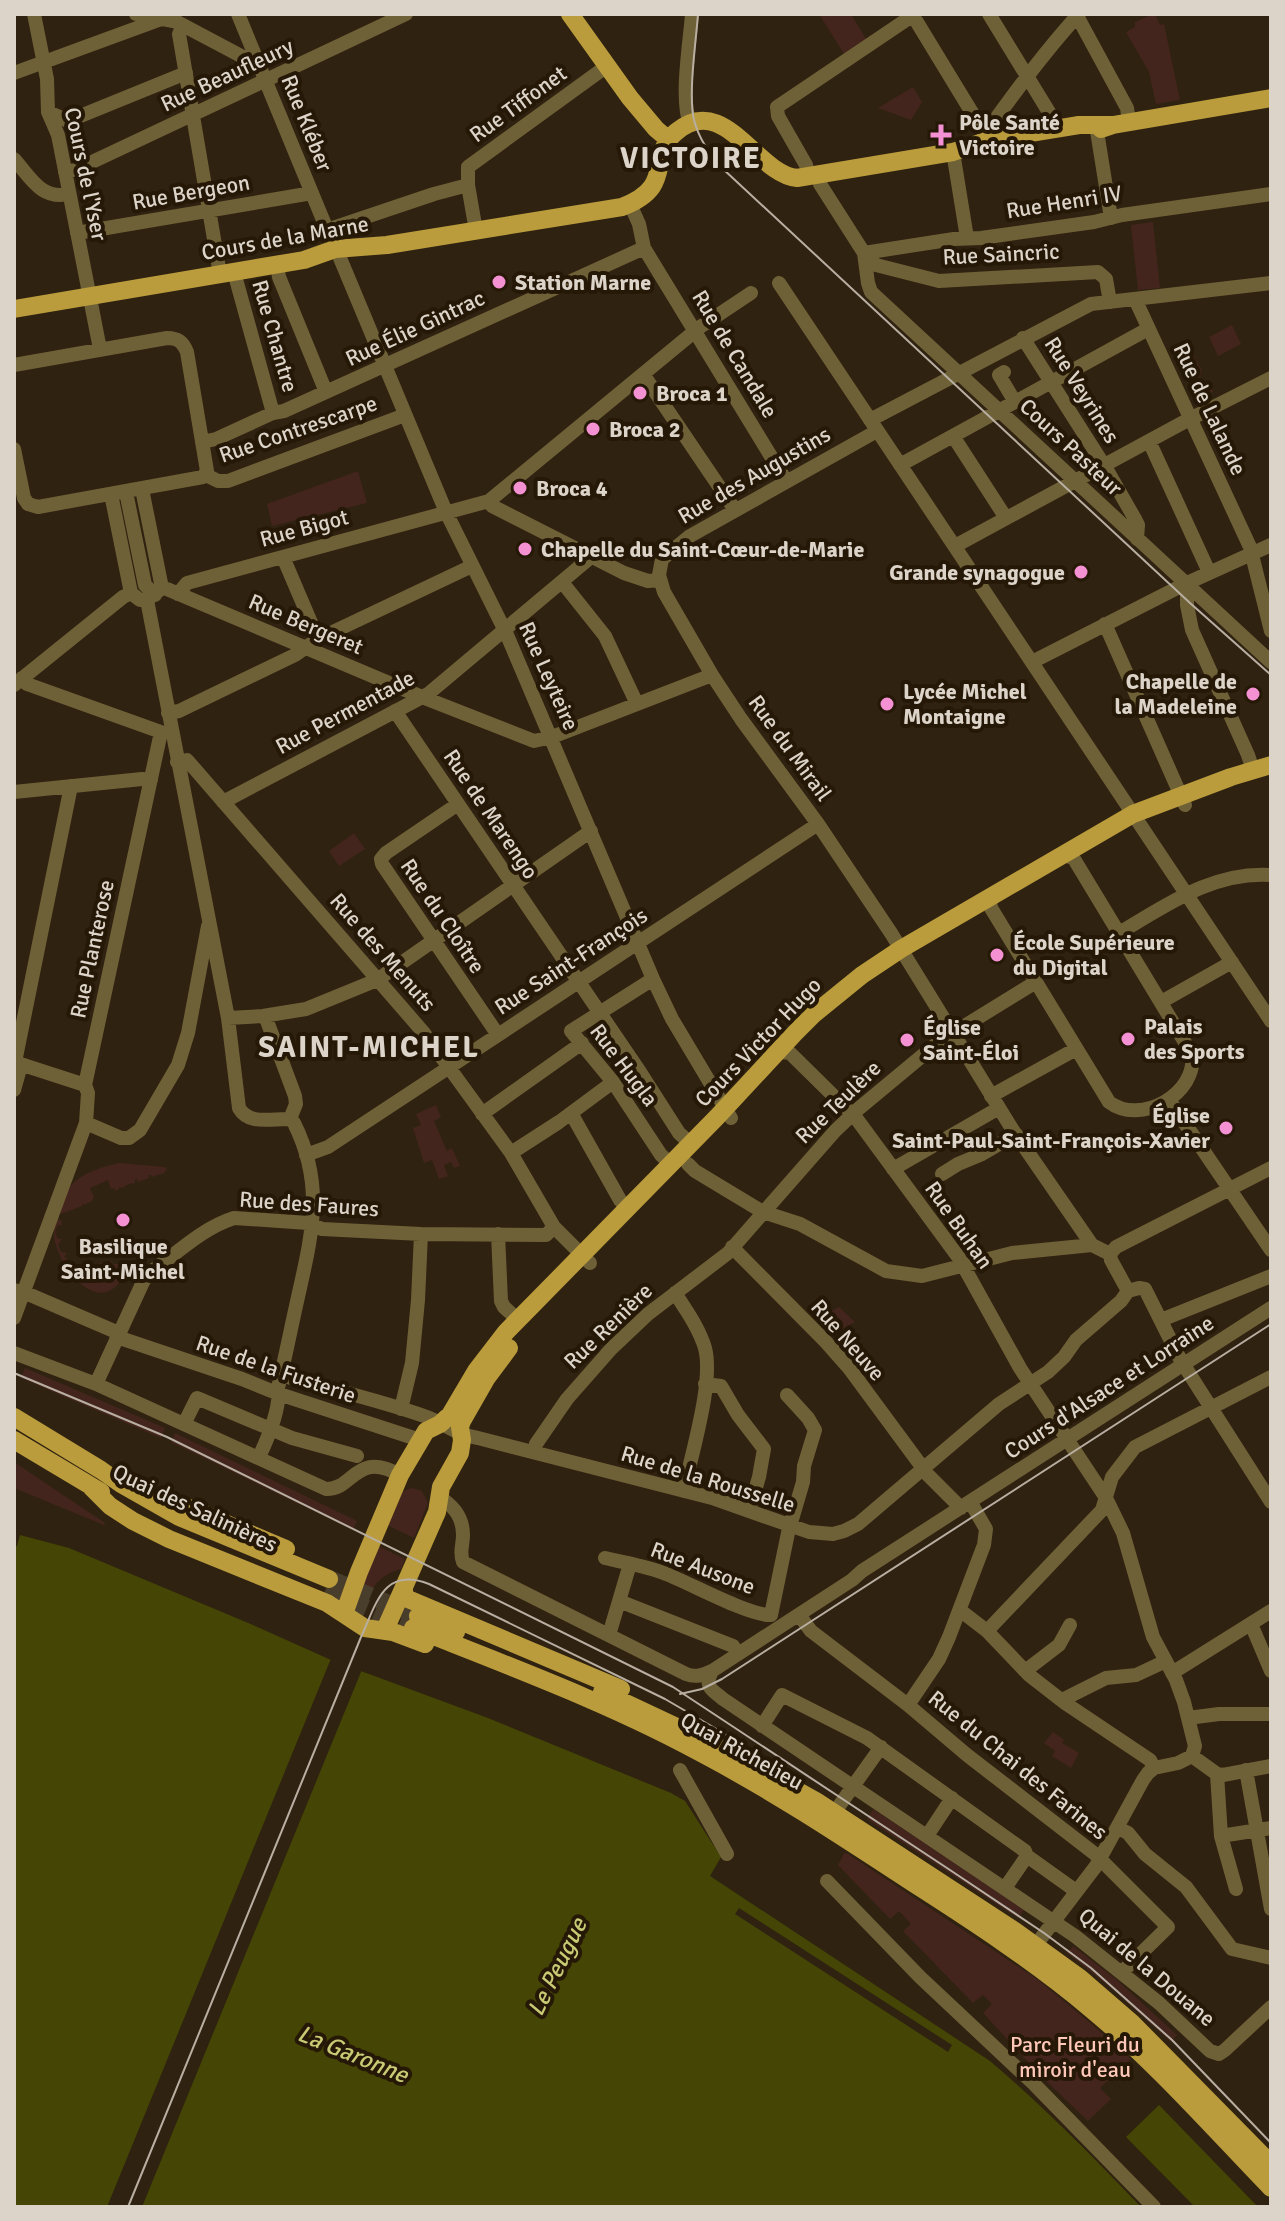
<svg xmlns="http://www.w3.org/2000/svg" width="1285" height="2221" viewBox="0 0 1285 2221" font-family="Signika,sans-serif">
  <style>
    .green { fill: #44251d }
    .water { fill: #454605 }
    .pier { fill: #2f2210 }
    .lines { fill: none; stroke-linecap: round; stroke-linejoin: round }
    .major-tunnel { stroke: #493d2c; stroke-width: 18; stroke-dasharray: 18 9; stroke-linecap: butt }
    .minor { stroke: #6f6137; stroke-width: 14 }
    .major { stroke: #ba9c3c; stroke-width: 18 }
    .tram { stroke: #b8aea2; stroke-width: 2 }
    .poi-dot { fill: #f491d3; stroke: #251807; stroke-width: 3 }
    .labels { text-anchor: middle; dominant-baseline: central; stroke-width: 8; stroke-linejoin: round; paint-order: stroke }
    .street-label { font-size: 22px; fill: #ddd4c9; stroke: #251807 }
    .poi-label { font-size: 22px; font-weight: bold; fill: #ddd4c9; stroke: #251807; text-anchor: start }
    .park-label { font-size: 22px; fill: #ffc8b9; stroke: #251807 }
    .water-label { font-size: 24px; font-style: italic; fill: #c8ca74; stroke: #251807 }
    .district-label { font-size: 30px; font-weight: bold; letter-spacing: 2px; fill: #ddd4c9; stroke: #251807 }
  </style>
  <rect width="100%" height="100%" fill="#2f2210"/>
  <path class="green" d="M819,14h32l15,25 -22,15z
    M1153,14h2l5,11 4,-1 16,76 -24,4 -7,-32 -23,-40 9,-5v-5z
    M913,87l9,15 -11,18 -33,-12z
    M1153,222l7,66 -22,2 -7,-65z
    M1232,325l9,19 -23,12 -9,-19z
    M1190,349l12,22 -3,7 5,9 7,1 2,4 -15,7 -21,-44z
    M358,471l9,32 -95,23 -5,-22z
    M354,833l11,16 -26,17 -10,-15z
    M436,1105l5,12 -7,4 13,30 5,-3 8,18 -6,2 -3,-6 -7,3 4,11 -9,3 -7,-19 -8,3 -11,-35 8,-3 -5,-11z
    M119,1163l46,4 3,4 -2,-1 -2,3 -12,4 -1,-2h-3l1,3 -11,4 -1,-3 -2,1v3l-6,1 -7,4 -3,-1v2l-4,2 -1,-3 -3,1 -3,-9 -18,8 4,9 -2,4 -8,4 -1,-2 -1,3 -21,8 -1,-2 -3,7 4,1 1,5h-4l-3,7 3,7h4l-4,6 3,7 6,1 -3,4 3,1v6l6,2 4,-1 4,6 23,-9 8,-1 1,3h6l4,13c-25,43 -67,-13 -69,-42 -1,-11 4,-20 8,-30 4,-10 6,-19 16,-26 11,-8 27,-13 41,-16z
    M839,1307l16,15 -21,11 -16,-15z
    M25,1368l140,60 -4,10 -140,-60z
    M175,1433l182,88 -4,9 -182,-88z
    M14,1462l91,61 -1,2 -90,-37z
    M411,1488l11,3 6,12 -14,35 -27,-13 14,-33z
    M378,1546l27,13 -4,10c-24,6 -32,22 -40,45l-4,-8v-7z
    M1053,1732l11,8 -2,3 17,10 -8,15 -19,-12 3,-5 -11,-8z
    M873,1809l151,101 -6,8 -151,-99z
    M845,1852l192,127 57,47 37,33 -31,29 11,11 -23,22 -45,-43 -60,-65 9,-9 -9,-9 -10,8 -70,-72 8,-7 -12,-13 -9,8 -52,-54z
    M1073,1946l44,34 60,55 -6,7 -61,-55 -43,-34z"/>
  <path class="water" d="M20,1535l49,13 184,77 78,35 157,58 183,75 14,8 36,56 -11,19 280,185c54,46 102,95 151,146h-1127v-661h3z
    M1159,2105l99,102h-63l-69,-70z"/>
  <path class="pier" d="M332,1656l30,12 -1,4 -219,535h-35z
    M739,1908l213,137 -4,7 -213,-138z"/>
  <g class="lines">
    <path class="major-tunnel" d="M329,1579l89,37
      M325,1591l88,37"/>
    <path class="minor" d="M34,14l13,65 1,33 10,23 42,214
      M136,14l41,8 83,44
      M238,14l97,235
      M912,14l73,120
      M989,14l66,108 2,7
      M1076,14l51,94 2,14
      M183,25l-4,9 41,240
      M14,73l161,-59
      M48,112l20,9 118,-48
      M690,124c-10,-25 0,-82 2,-110
      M1096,125l15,93
      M986,141l-1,-7c29,-41 60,-83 94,-120
      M953,152l14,86
      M14,159c17,19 27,41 55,35
      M65,172l10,-2 331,-156
      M818,175l2,9 7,11 37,58 12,12 63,16 159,-9 8,7 4,23
      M809,176l-3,-11 -28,-49 -1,-9 138,-93
      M630,204l9,20 5,24 142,233
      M327,230l107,-36 34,-9
      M476,231l-8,-46v-18l139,-101
      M77,233l235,-40
      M864,253l4,30 3,9 400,370
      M864,253l90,-14 27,-1 113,-16 28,-7 149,-21
      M340,258l106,254 61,123 146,344 19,40 59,99
      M277,264l2,13 47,115
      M234,272l39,141
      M779,283l492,738
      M1135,299l115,248 21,84
      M1023,338l84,132 28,49 3,6 -1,14
      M14,365l153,-27c11,0 16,4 20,14l20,119 -4,6 -165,30 -10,-3 -4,-6 -10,-49
      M1004,372l-5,3 16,27
      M643,374l92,136
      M870,420l221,-116 180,-21
      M877,431l-187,105 -28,23 -3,16 5,17 48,83 29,44 77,105 73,109 53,86
      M953,436l53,82
      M1149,441l60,131
      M202,442l14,-3 57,-26 11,-2 360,-163
      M900,465l248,-136
      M206,475l12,6h10l177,-66
      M142,489l20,99
      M126,492l19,93 10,10
      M111,494l20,99
      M489,501l3,5 132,67 24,8 12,-1
      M955,546l229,-124 87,-44
      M283,557l35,82
      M562,582l43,54 32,68
      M1190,588l-3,5v12l5,25 56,125 5,15
      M178,594l9,-11 302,-82 211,-174 51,-34
      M147,600l81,418 11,90c10,18 34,10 51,11l4,4c31,62 18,111 4,174 -7,31 -13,61 -20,91 3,19 -11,52 -19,69
      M147,600l15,-12 5,1 255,108 112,44 18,-4 160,-62
      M1105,624l80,181
      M1032,662l153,-78 86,-39
      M22,678l5,6 134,48
      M14,685l109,-88 8,-4 9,7h7
      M395,711l245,361 39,61 12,11
      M168,713l11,-2 116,-56 23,-16 154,-73
      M177,762l10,-2 237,273 87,120 43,74 36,36
      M14,792l128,-13 9,1
      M223,802l205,-108 163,-137
      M458,804l-72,49 -5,6 1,5 116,171
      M994,894l-4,8 1,6 118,194c31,24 89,-8 83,-48l-118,-195 -11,-5
      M1119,933c48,-28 94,-62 152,-58
      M653,979l-82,52 42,51 48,73 10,9
      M1161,1002l71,-40
      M263,1016l4,5 28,75 1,8 -6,15
      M228,1018l35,-2 43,-7 71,-29 214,-149
      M950,1028l64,104 78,113 18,9 1,6 17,31 11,-3 6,1 35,70 91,143
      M775,1054l7,-2 8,1 66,65 103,140 61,110 86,130 17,35 30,104 23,43 8,22 11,44 -3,10
      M14,1062l71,23 3,8 -2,30 -72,195
      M15,1062l56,-276
      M85,1085l76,-353
      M14,1090l7,-25
      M991,1096l85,-47
      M1169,1100l102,150
      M571,1113l49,87 8,9
      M482,1114l100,-71
      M86,1123l35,15h8l11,-8 38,-65 10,-32 20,-107
      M511,1153l48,-31 54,-40
      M306,1155l22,-8 490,-323
      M688,1164l7,7 68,41 37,12 86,47 36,5 90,-23 80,-8
      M893,1169l106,-61
      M942,1174l16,-10 24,-10 34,-20
      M498,1234l3,67 3,6 14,13
      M732,1247l94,95 23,26 79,107 33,33
      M1110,1254l6,-7 155,-79
      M14,1290l14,4 86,37 3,6 125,42 37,15 141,46
      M675,1293c11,17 24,35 30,55 9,35 -14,106 -21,143
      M1161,1320l110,-44
      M14,1353l82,31 230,105c28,1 29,-39 74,-14
      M281,1375c48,14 99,25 146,42 20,8 30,18 51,21l234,60 97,34 24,2 11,-3 14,-7 141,-120 49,-32 16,-15 12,-17 45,-39 7,-10
      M96,1384l47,-102 5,-8c27,-19 54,-46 86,-56l74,5 14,6 99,5 125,1 8,-8
      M705,1384l16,2 17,29 26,34 -5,28 -10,34
      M401,1409l11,-46 6,-63 3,-66
      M184,1424l13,-26 95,40 65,18
      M534,1452l2,-8 31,-45 44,-50 37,-35 80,-61 107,-122 22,-21 83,-69 96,-59
      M439,1497c15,9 24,20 24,38 0,11 -4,17 0,27l223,112c10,4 17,1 26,-3l140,-91 10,-9 409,-263
      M605,1558c20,5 42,8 61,16 24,9 83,42 105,41
      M619,1601l114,45 5,8
      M961,1611l26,20 42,44 36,28 85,57 4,8
      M771,1615l17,-82 15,-51 1,-16 11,-36 -7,-12 -21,-23
      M799,1615l12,16 97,74 59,50 128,99 73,73 -46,45
      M1251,1624l20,47
      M987,1631l115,-121 10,-33 23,-30 136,-70
      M609,1635l21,-71
      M712,1671c-8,16 -1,18 11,28l352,237 84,67 51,48 9,3 6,-4 46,-43
      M1025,1671l34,-26 11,-20
      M1172,1673l99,-62
      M1062,1700l44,-22 30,-3 30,-14
      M908,1705l31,-46 10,-22 35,-92 2,-16 -15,-26
      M1188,1718l31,-4h52
      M762,1726l20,-31 85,43 158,113 2,5 49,35
      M1192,1756l25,18 6,1 48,-9
      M1154,1768l24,-5 14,-7
      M680,1770l47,84
      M1246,1770l25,139
      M1217,1774l4,62
      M834,1813l47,-66
      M1118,1828l10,5 17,21 41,33 46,62 39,9
      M927,1836l25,-38
      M827,1881l93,96 115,108 119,122
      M1005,1888l22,-32
      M1236,1889l-15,-53 50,-8
      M1035,1946l61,-80 47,-86 5,-7 6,-5"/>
    <path class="major" d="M570,14l60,84 26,31 13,11
      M1101,129l12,-4 158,-27
      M14,309l290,-49 31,-11 52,-4 235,-38c55,-21 24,-50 54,-75 48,-41 80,42 121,46l156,-26 33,-11 21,-4 72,-12h34
      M14,1417l87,53 20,14 58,33 150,62
      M14,1440l87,52
      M91,1487l19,19 23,15 36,18 158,64 38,25 28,4 32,12
      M184,1506l102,43
      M404,1588v6l4,5 213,90
      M344,1614l15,-42 41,-97 26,-44 14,-7 10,-9 26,-44 30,-39 211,-215 78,-84 19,-19 48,-39 39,-26 232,-135 98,-37 40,-12
      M418,1616l38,16
      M413,1628c101,40 204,78 299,131 69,37 135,81 201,124 61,39 122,79 178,126 65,54 121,118 180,179
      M385,1630l52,-118 4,-25 19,-34 2,-13 -2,-13 2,-6 24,-42 23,-31
      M602,1692l115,54 99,55 199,130 65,47 52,45 139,141"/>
    <path class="tram" d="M698,14c-2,28 -10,80 -4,106 5,19 15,33 28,48l468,435 81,72
      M14,1373l153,64 506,250 277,183 94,63 47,35 81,72 99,103
      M680,1694l22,-5 20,-10 549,-355
      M128,2207l233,-570c15,-32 22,-71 68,-53l236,115 72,42"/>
  </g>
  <g class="poi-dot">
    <path d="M937 123h8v8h8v8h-8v8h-8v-8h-8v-8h8z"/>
    <circle cx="499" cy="282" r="8"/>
    <circle cx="640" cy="393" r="8"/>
    <circle cx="593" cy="429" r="8"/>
    <circle cx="520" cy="488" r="8"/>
    <circle cx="525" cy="549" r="8"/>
    <circle cx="1081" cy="572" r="8"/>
    <circle cx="1253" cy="694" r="8"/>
    <circle cx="887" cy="704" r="8"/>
    <circle cx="997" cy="955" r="8"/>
    <circle cx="1128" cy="1039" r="8"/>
    <circle cx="907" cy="1040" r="8"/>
    <circle cx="1226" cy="1128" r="8"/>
    <circle cx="123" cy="1220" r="8"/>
  </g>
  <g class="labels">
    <g class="street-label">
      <text transform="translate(227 75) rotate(-25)">Rue Beaufleury</text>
      <text transform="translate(518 104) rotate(-36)">Rue Tiffonet</text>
      <text transform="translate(307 123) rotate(68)">Rue Kléber</text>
      <text transform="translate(86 174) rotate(78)">Cours de l'Yser</text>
      <text transform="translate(191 192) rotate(-10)">Rue Bergeon</text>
      <text transform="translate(1064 202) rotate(-9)">Rue Henri IV</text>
      <text transform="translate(285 238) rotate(-10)">Cours de la Marne</text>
      <text transform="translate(1001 254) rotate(-3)">Rue Saincric</text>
      <text transform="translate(415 328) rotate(-25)">Rue Élie Gintrac</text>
      <text transform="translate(275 336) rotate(74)">Rue Chantre</text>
      <text transform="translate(735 354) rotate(59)">Rue de Candale</text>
      <text transform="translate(1082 390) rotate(58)">Rue Veyrines</text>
      <text transform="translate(1210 409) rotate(65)">Rue de Lalande</text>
      <text transform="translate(298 429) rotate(-19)">Rue Contrescarpe</text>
      <text transform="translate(1071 447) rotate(43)">Cours Pasteur</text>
      <text transform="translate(754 475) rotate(-30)">Rue des Augustins</text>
      <text transform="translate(304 528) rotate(-15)">Rue Bigot</text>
      <text transform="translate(306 624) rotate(23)">Rue Bergeret</text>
      <text transform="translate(549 676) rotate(66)">Rue Leyteire</text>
      <text transform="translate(345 712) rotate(-28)">Rue Permentade</text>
      <text transform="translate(790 748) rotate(54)">Rue du Mirail</text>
      <text transform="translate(491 814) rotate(56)">Rue de Marengo</text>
      <text transform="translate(443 916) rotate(56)">Rue du Cloître</text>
      <text transform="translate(92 949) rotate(-78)">Rue Planterose</text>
      <text transform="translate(383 952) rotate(49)">Rue des Menuts</text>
      <text transform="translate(571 961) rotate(-33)">Rue Saint-François</text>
      <text transform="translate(758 1042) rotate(-46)">Cours Victor Hugo</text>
      <text transform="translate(624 1065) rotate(53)">Rue Hugla</text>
      <text transform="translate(838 1102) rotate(-44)">Rue Teulère</text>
      <text transform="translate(309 1204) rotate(4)">Rue des Faures</text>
      <text transform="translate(959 1225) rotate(55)">Rue Buhan</text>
      <text transform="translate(608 1326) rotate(-44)">Rue Renière</text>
      <text transform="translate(848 1340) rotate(49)">Rue Neuve</text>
      <text transform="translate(276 1369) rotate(19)">Rue de la Fusterie</text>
      <text transform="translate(1109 1387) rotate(-33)">Cours d'Alsace et Lorraine</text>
      <text transform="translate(708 1479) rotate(17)">Rue de la Rousselle</text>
      <text transform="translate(195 1508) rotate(25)">Quai des Salinières</text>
      <text transform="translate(703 1568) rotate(21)">Rue Ausone</text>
      <text transform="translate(742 1751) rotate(29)">Quai Richelieu</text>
      <text transform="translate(1018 1765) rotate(39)">Rue du Chai des Farines</text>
      <text transform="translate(1147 1967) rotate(40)">Quai de la Douane</text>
    </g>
    <g class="poi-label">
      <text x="959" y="122">Pôle Santé<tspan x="959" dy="25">Victoire</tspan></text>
      <text x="515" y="282">Station Marne</text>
      <text x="656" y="393">Broca 1</text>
      <text x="609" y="429">Broca 2</text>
      <text x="536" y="488">Broca 4</text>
      <text x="541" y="549">Chapelle du Saint-Cœur-de-Marie</text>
      <text x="1065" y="572" text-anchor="end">Grande synagogue</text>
      <text x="1237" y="681" text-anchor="end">Chapelle de<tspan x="1237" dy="25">la Madeleine</tspan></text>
      <text x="903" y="691">Lycée Michel<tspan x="903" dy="25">Montaigne</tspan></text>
      <text x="1013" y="942">École Supérieure<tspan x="1013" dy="25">du Digital</tspan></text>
      <text x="1144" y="1026">Palais<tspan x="1144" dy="25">des Sports</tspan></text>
      <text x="923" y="1027">Église<tspan x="923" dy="25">Saint-Éloi</tspan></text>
      <text x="1210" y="1115" text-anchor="end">Église<tspan x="1210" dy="25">Saint-Paul-Saint-François-Xavier</tspan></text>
      <text x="123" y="1246" text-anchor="middle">Basilique<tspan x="123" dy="25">Saint-Michel</tspan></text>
    </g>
    <g class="park-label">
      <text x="1075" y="2044">Parc Fleuri du<tspan x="1075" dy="25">miroir d'eau</tspan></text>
    </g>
    <g class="water-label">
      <text transform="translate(557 1967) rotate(-64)">Le Peugue</text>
      <text transform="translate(353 2054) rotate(22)">La Garonne</text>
    </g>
    <g class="district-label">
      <text x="691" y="158">VICTOIRE</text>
      <text x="369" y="1047">SAINT-MICHEL</text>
    </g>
  </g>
  <rect width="1285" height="2221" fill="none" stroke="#ddd4c9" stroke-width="32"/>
</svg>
